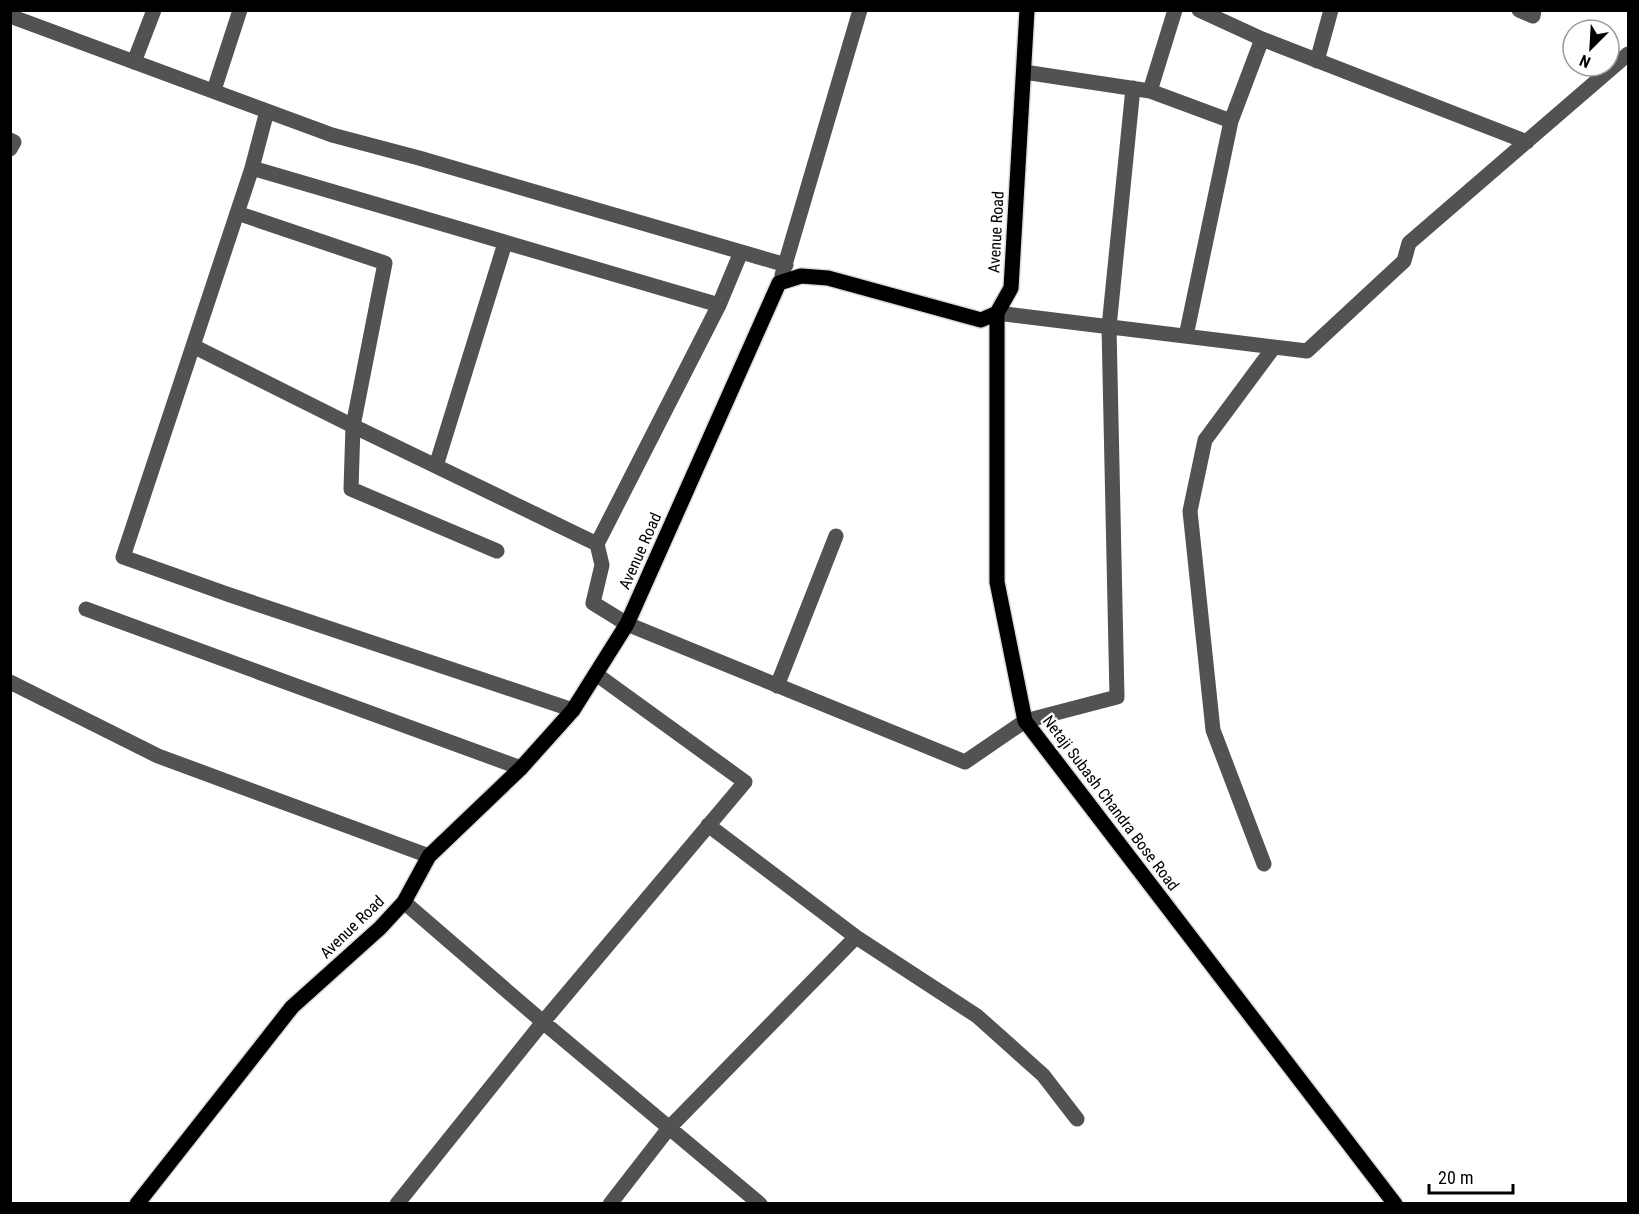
<svg xmlns="http://www.w3.org/2000/svg" width="1639" height="1214" viewBox="0 0 1639 1214" font-family="'Roboto Condensed',sans-serif">
  <style>
    .lines { fill: none; stroke-linecap: round; stroke-linejoin: round }
    .major-casing { stroke: #dbdbdb; stroke-width: 18 }
    .minor { stroke: #525252; stroke-width: 15 }
    .major { stroke: #000; stroke-width: 15 }
    .labels { text-anchor: middle; dominant-baseline: central; stroke-width: 4.5; stroke-linejoin: round; paint-order: stroke }
    .street-label { font-size: 16px; fill: #000; stroke: #fff }
  </style>
  <rect width="100%" height="100%" fill="#fff"/>
  <g class="lines">
    <defs>
      <path id="major" d="M997,313v269l28,139 370,483
        M137,1204l155,-197 88,-79 24,-26 25,-46 92,-88 52,-58 54,-86 152,-341 22,-7 27,2 153,42 16,-7 14,-25 16,-278"/>
    </defs>
    <use href="#major" class="major-casing"/>
    <path class="minor" d="M1199,10l63,29
      M1519,10l14,6 1,-6
      M10,16l322,119 87,23 367,107
      M1317,61l14,-51
      M134,62l20,-52
      M1024,72l126,19 25,-81
      M214,90l26,-80
      M1150,91l81,30 -45,215
      M267,111l-15,57 -59,178 160,80 244,118
      M1231,121l31,-82 265,103
      M10,140l4,2 -4,7
      M252,168l467,137
      M237,213l148,50 -32,163 -2,63 146,62
      M741,252l-22,53 -122,239 5,21 -9,38 34,21 338,138 60,-41 92,-24 -8,-370 24,-239
      M782,275l78,-265
      M997,313l310,38 97,-90 5,-18 219,-189
      M193,346l-70,211 104,37 346,116
      M436,466l69,-223
      M86,609l435,159
      M10,682l148,74 271,100
      M777,686l59,-150
      M1264,864l-51,-134 -23,-219 15,-71 69,-93
      M404,902l139,120 217,182
      M856,937l121,79 66,59 34,44
      M397,1204l146,-182 202,-240 -149,-108
      M610,1204l59,-76 187,-191 -148,-112"/>
    <use href="#major" class="major"/>
  </g>
  <g class="labels">
    <g class="street-label">
      <text transform="translate(996 232) rotate(-87)">Avenue Road</text>
      <text transform="translate(640 551) rotate(-66)">Avenue Road</text>
      <text transform="translate(1111 803) rotate(53)">Netaji Subash Chandra Bose Road</text>
      <text transform="translate(352 927) rotate(-44)">Avenue Road</text>
    </g>
  </g>
  <rect width="1639" height="1214" fill="none" stroke="#000000" stroke-width="24"/>
  <g transform="translate(1591 48) rotate(204)"><circle r="28" fill="#ffffff" stroke="#999999" stroke-width="1.5"/>
  <path d="M0-4.5L10 22L0 15L-10 22Z" fill="#000000"/>
  <text y="-9" font-size="16" font-weight="bold" text-anchor="middle" fill="#000000">N</text>
  </g>
  <path d="M1429 1184v9h84v-9" fill="none" stroke="#000000" stroke-width="3"/>
  <text x="1438" y="1184" font-size="18" fill="#000000" stroke="#ffffff" stroke-width="4.5" paint-order="stroke">20 m</text>
</svg>
